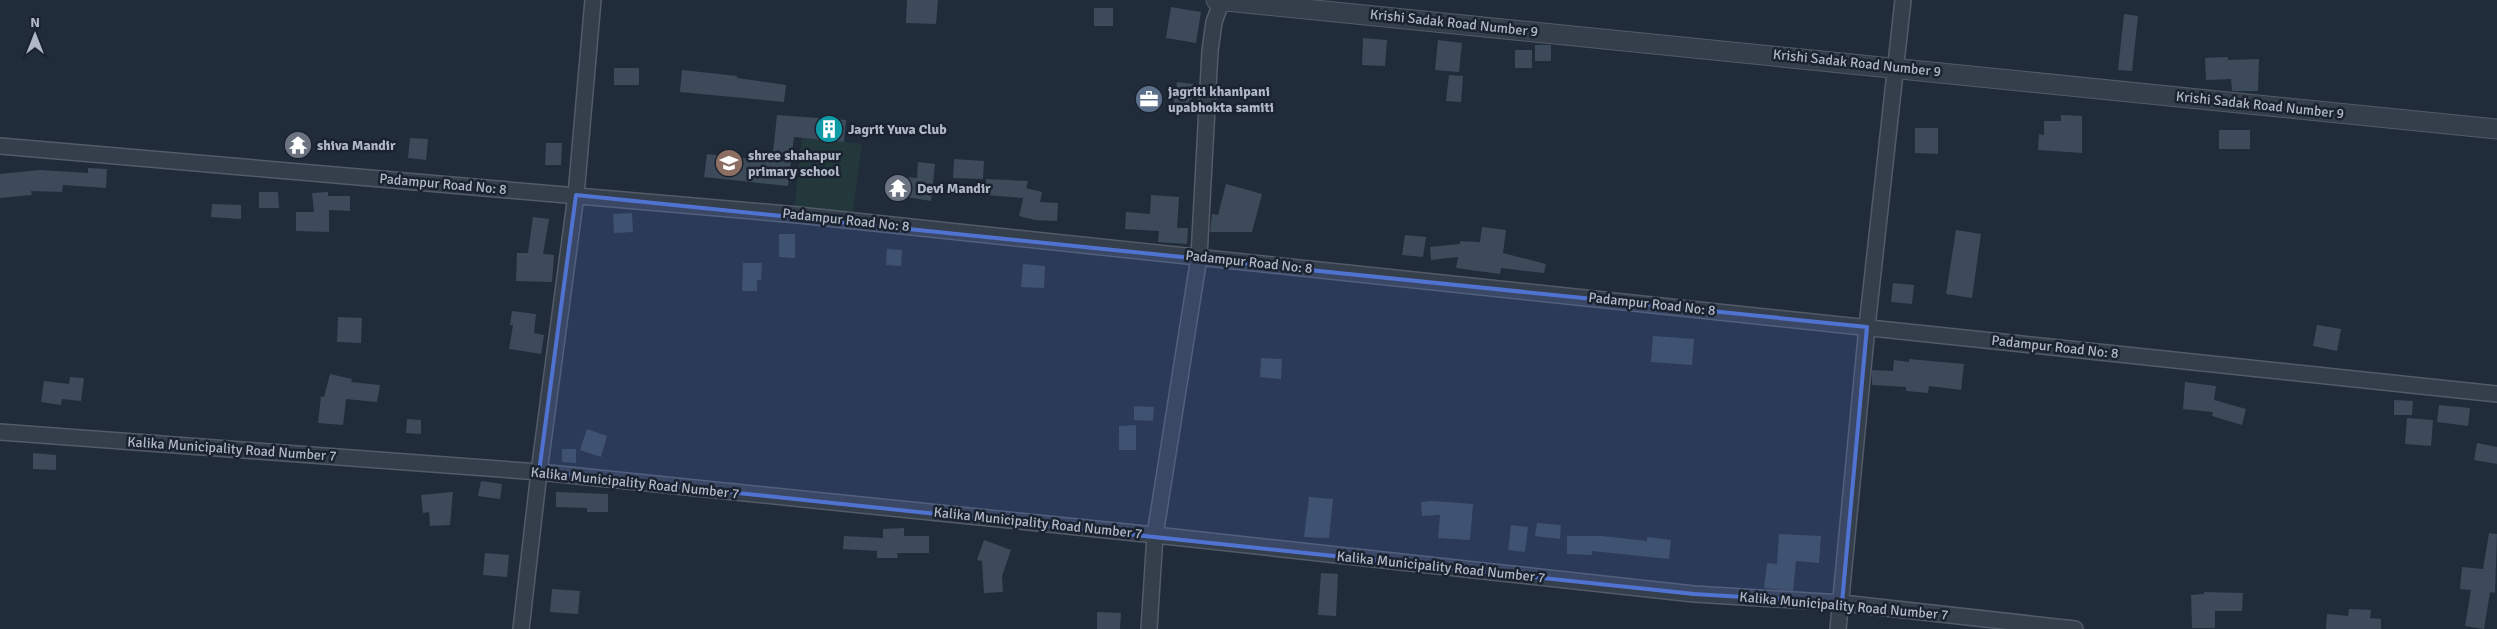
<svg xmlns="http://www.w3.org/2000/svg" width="2497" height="629" viewBox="0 0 2497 629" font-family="Signika,sans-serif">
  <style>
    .green { fill: #23383b }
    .building { fill: #3d4a5a }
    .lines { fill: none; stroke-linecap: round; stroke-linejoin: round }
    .minor-casing { stroke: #535b68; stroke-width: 18 }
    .tertiary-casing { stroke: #535b68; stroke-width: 21 }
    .minor { stroke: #353e4b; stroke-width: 15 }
    .tertiary { stroke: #353e4b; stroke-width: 19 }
    .marked { fill: #5073d2; fill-opacity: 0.2; stroke: #5073d2; stroke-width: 4; stroke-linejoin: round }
    .labels { text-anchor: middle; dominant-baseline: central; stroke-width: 5; stroke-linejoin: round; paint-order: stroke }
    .street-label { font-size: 14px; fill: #b0b8c7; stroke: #1a232f }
    .poi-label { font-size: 14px; font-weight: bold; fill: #b0b8c7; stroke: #1a232f; text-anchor: start }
  </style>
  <rect width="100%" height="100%" fill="#212c3a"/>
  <path class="green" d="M802,137l60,7 -10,74 -58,-6z"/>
  <path class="building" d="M907,0h31l-2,24 -30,-1z
    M1171,7l30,5 -5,31 -30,-5z
    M1094,8h19v18h-19z
    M2124,14l14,2 -6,55 -14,-1z
    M1363,38l24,2 -2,26 -23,-1z
    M1438,40l24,3 -3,29 -24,-2z
    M1535,45h16v16h-16z
    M1515,50h17v18h-17z
    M2228,57v3l31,-1 -1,32h-26l-1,-12 -25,1 -1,-22z
    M614,68h25v17h-25z
    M682,70l55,6v2l49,7 -2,17 -104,-10z
    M1449,75l14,1 -2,26 -15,-1z
    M1177,82l17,2 -4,26 -17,-3z
    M777,115l69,5 -2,22 -50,-5 -6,49 -84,-9 3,-23 65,7z
    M2061,115l21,1v37l-44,-3 1,-16 5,1v-14h17z
    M1915,128h23v26l-23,-1z
    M2219,130h31v19h-31z
    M410,138l18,1 -2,21 -18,-2z
    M546,143h16l-1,22h-16z
    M954,159l30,2 -1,18 -30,-1z
    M918,162l17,2 -4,37 -25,-4v3l-17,-1 2,-23 26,2z
    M88,168l19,1 -1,19 -43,-3 -1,7 -31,-1 1,4 -32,3v-24l40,-4 48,3z
    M986,179l42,2 -2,7 16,4 -2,10 18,1 -1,18 -22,-1 -16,-4 5,-21 -1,3 -38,-3z
    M1226,184l36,10 -10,38h-42l2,-18 6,1z
    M259,192h19l1,16h-20z
    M328,192v4h22v15l-21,-1v22l-33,-1v-19h18l-2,-19z
    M1151,195l28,2 -2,31h11l-1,16 -29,-2 1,-11 -34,-2 1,-17 24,2z
    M212,204l29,1v14l-30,-2z
    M632,213l1,19 -19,1 -1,-19z
    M533,217l16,2 -6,35 11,1 -2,27 -36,-1 1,-28h11z
    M1482,227l24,3 -3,23 43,11 -2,9 -43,-5 -1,6 -44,-6 2,-11 -27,3 -1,-13 30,-3v-3l20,1z
    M1956,230l25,4 -9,64 -26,-4z
    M779,234h16v24l-16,-1z
    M1405,235l21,2 -3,20 -21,-2z
    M887,249l15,1 -1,16 -15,-1z
    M743,263h19l-1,17h-4v11h-15z
    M1023,264l22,2 -1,22 -23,-1z
    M1893,283l21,2 -2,19 -21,-2z
    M512,311l24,3 -2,19 10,2 -3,19 -32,-5 4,-24h-3z
    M338,317l24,1 -1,25 -24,-1z
    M2317,325l24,4 -4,22 -24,-5z
    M1653,336l41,3 -2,26 -41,-3z
    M1261,358l21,1 -1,20 -21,-2z
    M1909,359l55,5 -3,26 -32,-4 -1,7 -22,-2v-4l-34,-2v-15l21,1 1,-11 15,2z
    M330,374l22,5 -1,3 29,3 -3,17 -31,-3 -3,26 -25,-2 3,-27 3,1z
    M70,377l14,1 -3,23 -19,-2 -1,6 -20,-3 3,-21 25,3z
    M2185,382l31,4 -2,14 32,9 -4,16 -30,-9 1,-4 -30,-3z
    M2394,400l19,1 -1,14h-18z
    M2439,405l31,3 -2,18 -31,-4z
    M1134,406l20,1 -1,14 -19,-1z
    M2407,418l26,2 -2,26 -26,-2z
    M407,419l14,1v14l-15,-1z
    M1136,425v25h-17v-24z
    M587,429l20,7 -6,21 -21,-7z
    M2477,443l20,4v17l-23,-4z
    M562,449h14v14l-14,-1z
    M33,453l23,2v15l-23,-1z
    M481,481l21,3 -2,15 -22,-3z
    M453,492l-3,33 -20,1 -1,-14 -6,1 -2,-18z
    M556,492l52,2v18h-21v-4l-31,-1z
    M1309,497l24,2 -4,39 -25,-1z
    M1432,501l41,3 -3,36 -32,-2 2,-23 -18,1 -1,-14z
    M1537,523l24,2 -1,14 -25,-3z
    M1511,525l17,2 -3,25 -17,-2z
    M904,528v8h25v17h-32l1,5h-21v-7l-34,-2 1,-13 39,2v-9z
    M2489,533l8,1 -2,59 -5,-1 -6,37 -19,-3 6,-36 -11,-1 2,-22 21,2z
    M1779,534l42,2 -2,27 -23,-2 -3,30 -29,-3 3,-25 10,1z
    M1567,536h35l45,5v-4l24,3 -2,19 -77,-8v4l-25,-1z
    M984,540l27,10 -9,26 1,16 -19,1 -2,-32 -5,-1z
    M485,553l24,2 -2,22 -24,-2z
    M1321,573l17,1 -2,42 -18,-1z
    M552,589l28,2 -2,23 -28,-2z
    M2204,592l39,1 -1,18h-27v17h-23l-1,-33 13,-1z
    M2349,609l22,1 -1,8 11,1v10h-55l1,-15 21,2z
    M1097,612l24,1 -1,16h-23z"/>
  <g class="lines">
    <defs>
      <path id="minor" d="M0,146l798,69 1699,179
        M0,432l539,40 616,63 539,59 148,9 233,26
        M521,629l18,-157 37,-277 17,-195
        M1149,629l6,-94 44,-278 11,-206 4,-29 8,-22
        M1838,629l29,-302 36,-327"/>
      <path id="tertiary" d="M1216,0l1281,129"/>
    </defs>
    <use href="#minor" class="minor-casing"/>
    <use href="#tertiary" class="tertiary-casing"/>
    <use href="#minor" class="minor"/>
    <use href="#tertiary" class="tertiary"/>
  </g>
  <path class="marked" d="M576,195l1291,132 -25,276 -148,-9 -1155,-122z"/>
  <defs>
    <symbol id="office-disc" viewBox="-11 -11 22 22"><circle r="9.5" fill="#5c6f8a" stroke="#1a232f"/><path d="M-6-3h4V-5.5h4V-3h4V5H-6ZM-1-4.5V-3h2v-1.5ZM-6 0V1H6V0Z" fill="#fff"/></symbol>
    <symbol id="building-disc" viewBox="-11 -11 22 22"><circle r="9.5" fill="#0f9aa8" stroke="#1a232f"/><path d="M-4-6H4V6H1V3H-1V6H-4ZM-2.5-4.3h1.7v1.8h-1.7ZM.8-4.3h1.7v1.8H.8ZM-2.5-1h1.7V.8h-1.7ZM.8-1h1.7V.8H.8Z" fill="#fff"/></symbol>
    <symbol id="temple-disc" viewBox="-11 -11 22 22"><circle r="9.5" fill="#6b7280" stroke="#1a232f"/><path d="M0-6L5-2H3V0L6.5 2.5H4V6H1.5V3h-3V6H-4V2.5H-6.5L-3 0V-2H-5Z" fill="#fff"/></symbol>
    <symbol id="school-disc" viewBox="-11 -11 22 22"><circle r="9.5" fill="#8d6e63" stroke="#1a232f"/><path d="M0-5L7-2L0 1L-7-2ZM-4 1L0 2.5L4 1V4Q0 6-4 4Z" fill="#fff"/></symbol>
  </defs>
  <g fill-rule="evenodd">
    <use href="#office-disc" x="1133" y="83" width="32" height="32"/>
    <use href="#building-disc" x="813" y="113" width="32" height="32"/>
    <use href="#temple-disc" x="282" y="129" width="32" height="32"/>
    <use href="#school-disc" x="713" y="147" width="32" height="32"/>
    <use href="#temple-disc" x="882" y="172" width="32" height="32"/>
  </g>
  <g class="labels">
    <g class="street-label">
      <text transform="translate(1454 23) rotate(6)">Krishi Sadak Road Number 9</text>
      <text transform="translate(1857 63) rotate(6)">Krishi Sadak Road Number 9</text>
      <text transform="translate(2260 105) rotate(6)">Krishi Sadak Road Number 9</text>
      <text transform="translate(443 184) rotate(5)">Padampur Road No: 8</text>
      <text transform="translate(846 220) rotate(6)">Padampur Road No: 8</text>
      <text transform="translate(1249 262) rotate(6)">Padampur Road No: 8</text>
      <text transform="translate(1652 304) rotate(6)">Padampur Road No: 8</text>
      <text transform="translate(2055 347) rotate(6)">Padampur Road No: 8</text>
      <text transform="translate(232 449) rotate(4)">Kalika Municipality Road Number 7</text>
      <text transform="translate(635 483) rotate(6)">Kalika Municipality Road Number 7</text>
      <text transform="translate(1038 523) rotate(6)">Kalika Municipality Road Number 7</text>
      <text transform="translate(1441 567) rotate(6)">Kalika Municipality Road Number 7</text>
      <text transform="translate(1844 606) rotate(5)">Kalika Municipality Road Number 7</text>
    </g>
    <g class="poi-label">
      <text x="1168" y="91">jagriti khanipani<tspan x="1168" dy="16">upabhokta samiti</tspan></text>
      <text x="848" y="129">Jagrit Yuva Club</text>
      <text x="317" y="145">shiva Mandir</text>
      <text x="748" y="155">shree shahapur<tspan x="748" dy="16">primary school</tspan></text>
      <text x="917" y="188">Devi Mandir</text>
    </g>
  </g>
  <g transform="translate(35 35)" stroke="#1a232f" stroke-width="4" paint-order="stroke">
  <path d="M0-4L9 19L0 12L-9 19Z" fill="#b0b8c7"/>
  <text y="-8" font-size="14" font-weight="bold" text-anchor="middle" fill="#b0b8c7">N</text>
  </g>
</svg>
